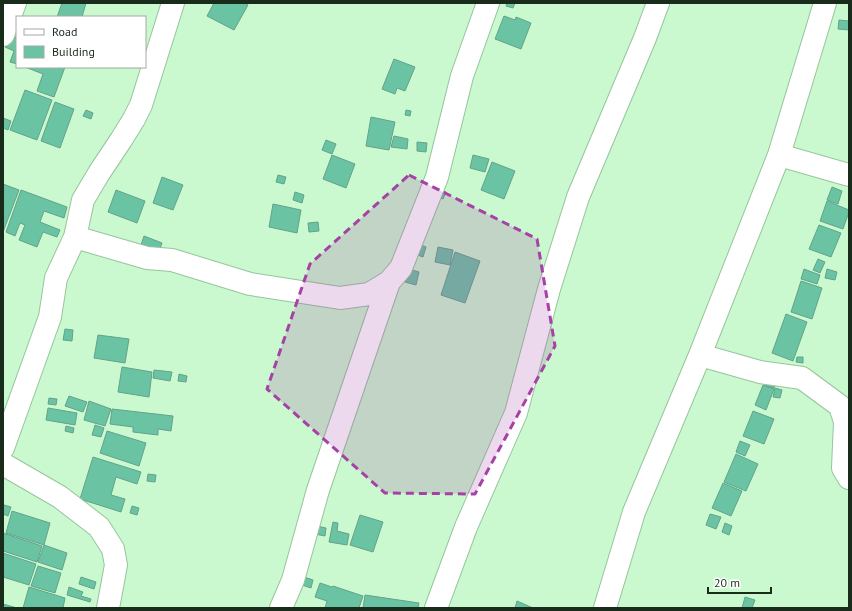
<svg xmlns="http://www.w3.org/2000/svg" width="852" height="611" viewBox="0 0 852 611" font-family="'PT Sans',sans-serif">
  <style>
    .building { fill: #6ac3a2; stroke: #64a28a }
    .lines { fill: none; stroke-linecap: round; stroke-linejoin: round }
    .minor-casing { stroke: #97c49c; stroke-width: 24 }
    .minor { stroke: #fff; stroke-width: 22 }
    .marked { fill: #a641a6; fill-opacity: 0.2; stroke: #a641a6; stroke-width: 3; stroke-dasharray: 8 5; stroke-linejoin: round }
  </style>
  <rect width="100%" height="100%" fill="#caf9cf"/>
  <path class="building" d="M62,3h24l-4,14h-25z
    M214,3h30l4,2 -14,25 -27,-14z
    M507,3h8l-2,5 -7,-2z
    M504,16l11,4 1,-3 15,6 -10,26 -26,-10z
    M839,20l10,1v9l-11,-1z
    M9,35l8,3v26l-7,-2 4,-11 -9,-4z
    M394,59l21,8 -10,24 -8,-3 -2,6 -13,-5z
    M25,67h40l-11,30 -17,-6 6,-17z
    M25,90l27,10 -15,40 -27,-10z
    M55,102l19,7 -14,39 -19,-7z
    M86,110l7,3 -2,6 -8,-3z
    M406,110l5,1 -1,5 -5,-1z
    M371,117l24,5 -6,28 -23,-4z
    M3,118l8,3 -3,9 -5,-2z
    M394,136l14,3 -1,10 -16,-2z
    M326,140l10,4 -4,10 -10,-4z
    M417,142l10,1 -1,9 -9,-1z
    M332,155l23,9 -9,24 -23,-9z
    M473,155l16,4 -4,13 -15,-4z
    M492,162l23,9 -11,28 -23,-9z
    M278,175l8,2 -2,7 -8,-2z
    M162,177l21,8 -10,25 -20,-7z
    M3,184l16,6 -16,42z
    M832,187l10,4 -4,13 -11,-4z
    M438,189l8,3 -3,7 -7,-3z
    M21,190l46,17 -3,11 -20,-7 -4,11 20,8 -3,7 -14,-5 -6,15 -18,-7 6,-15 -5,-2 -5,13 -9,-4z
    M116,190l29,11 -8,22 -29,-11z
    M295,192l9,3 -2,8 -9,-3z
    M827,201l22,9v2l-6,17 -23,-8z
    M273,204l28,6 -4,23 -28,-6z
    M318,222l1,9 -10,1 -1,-9z
    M819,225l22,8 -10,24 -22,-8z
    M144,236l18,7 -4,11 -18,-6z
    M418,244l8,3 -3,10 -8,-3z
    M438,247l15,3 -3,15 -15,-3z
    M455,252l25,9 -15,42 -24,-8z
    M818,259l7,3 -5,11 -7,-3z
    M408,269l11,3 -3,13 -11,-3z
    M804,269l16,6 -3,9 -16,-5z
    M827,269l10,3 -2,8 -10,-2z
    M801,281l21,7 -10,31 -21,-7z
    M786,314l21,8 -14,39 -21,-8z
    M65,329l8,1 -1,11 -9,-1z
    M98,335l31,4 -4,24 -31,-5z
    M797,357h6v6l-7,-1z
    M122,367l30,5 -3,25 -31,-5z
    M154,370l18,2 -2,9 -17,-3z
    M179,374l8,2 -1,6 -8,-1z
    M768,379l8,3 -2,6 -8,-2z
    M763,385l11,4 -8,21 -11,-5z
    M775,388l7,2 -2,8 -7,-1z
    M69,396l18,6 -4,10 -18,-6z
    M49,398l8,1 -1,6 -8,-1z
    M89,401l22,8 -6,17 -21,-6z
    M48,408l29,5 -2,12 -29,-5z
    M112,409l61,7 -2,15 -13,-2v6l-25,-3v-5l-23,-3z
    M753,411l21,8 -10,25 -21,-8z
    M95,425l9,3 -3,9 -9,-2z
    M66,426l8,2 -1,5 -8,-2z
    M107,431l39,12 -7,23 -39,-13z
    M740,441l10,4 -5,11 -9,-4z
    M736,454l22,10 -12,27 -22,-9z
    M93,457l48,15 -4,12 -21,-7 -5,18 14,4 -4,13 -41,-13z
    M148,474l8,1 -1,7 -8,-1z
    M723,483l19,8 -11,25 -19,-8z
    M4,505l7,2 -3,9 -5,-2v-5z
    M132,506l7,2 -2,7 -7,-2z
    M12,511l38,12 -6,22 -38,-12z
    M710,514l11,3 -5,12 -10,-4z
    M360,515l23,7 -10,30 -23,-7z
    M333,522l5,1 -1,8 12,3 -2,11 -18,-3z
    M725,523l7,3 -3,9 -7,-3z
    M317,526l9,2 -1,8 -10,-2z
    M3,533l39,13 -5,16 -34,-11z
    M44,545l23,8 -5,17 -24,-8z
    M3,553l33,11 -7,21 -26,-8z
    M38,566l23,7 -6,20 -24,-7z
    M81,577l15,5 -2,7 -15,-5z
    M304,577l9,3 -2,8 -9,-3z
    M320,583l12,4 1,-1 30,10 -4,12h-34l2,-7 -12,-4z
    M29,587l36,11 -2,10h-10l-2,-1 -1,1h-27z
    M69,587l14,5 -2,4 10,3 -1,3 -23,-7z
    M365,595l54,8 -1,5h-55z
    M745,597l10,3 -3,8h-10z
    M517,601l16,7h-18z
    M3,604l14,4h-14z"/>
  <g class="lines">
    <defs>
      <path id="minor" d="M3,35l12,-32
        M779,155l70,20
        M75,237l72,21 25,2 78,24 90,14 29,-4 20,-12 12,-14 36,-91 25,-101 26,-73
        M700,355l60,17 42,6 38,28 5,16 -2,46 6,10
        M3,448l47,-131 6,-39 19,-41 8,-37 16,-27 22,-33 13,-21 7,-14 32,-102
        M3,464l57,33 39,30 14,22 3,16 -8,43
        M281,608l12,-28 25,-90 71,-208
        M436,608l30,-81 50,-114 33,-124 29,-92 67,-159 13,-35
        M605,608l29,-96 66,-157 79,-200 46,-152"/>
    </defs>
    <use href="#minor" class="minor-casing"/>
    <use href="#minor" class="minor"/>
  </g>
  <path class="marked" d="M409,175l128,64 18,107 -80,148 -90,-1 -118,-104 43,-125z"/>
  <rect width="852" height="611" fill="none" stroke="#192b1b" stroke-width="8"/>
  <rect x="16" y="16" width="130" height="52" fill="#ffffff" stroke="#a3aaa4"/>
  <rect x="24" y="29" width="20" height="6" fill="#ffffff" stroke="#a3aaa4"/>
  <text x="52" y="36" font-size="12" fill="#192b1b">Road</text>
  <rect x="24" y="46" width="20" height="12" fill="#6ac3a2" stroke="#a3aaa4"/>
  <text x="52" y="56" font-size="12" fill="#192b1b">Building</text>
  <path d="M708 587v6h63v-6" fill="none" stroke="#192b1b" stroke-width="2"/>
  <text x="714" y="587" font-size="12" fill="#192b1b" stroke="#ffffff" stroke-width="3" paint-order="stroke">20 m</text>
</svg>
